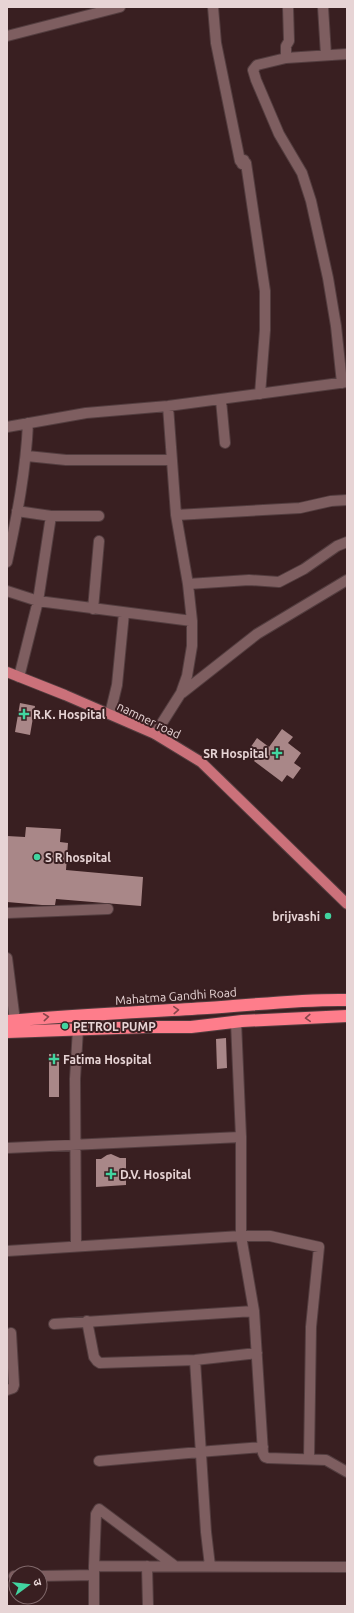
<svg xmlns="http://www.w3.org/2000/svg" width="354" height="1613" viewBox="0 0 354 1613" font-family="Ubuntu,'Noto Sans Devanagari',sans-serif">
  <style>
    .building { fill: #a98788 }
    .lines { fill: none; stroke-linecap: round; stroke-linejoin: round }
    .minor-casing { stroke: #533d3f; stroke-width: 12 }
    .major-casing { stroke: #533d3f; stroke-width: 12 }
    .highway-casing { stroke: #533d3f; stroke-width: 14 }
    .minor { stroke: #7e5e60; stroke-width: 10 }
    .major { stroke: #cb717a; stroke-width: 10 }
    .highway { stroke: #fe7d8b; stroke-width: 12 }
    .oneway { stroke: #88454b }
    .poi-dot { fill: #42d4a0; stroke: #391f21; stroke-width: 1.5 }
    .labels { text-anchor: middle; dominant-baseline: central; stroke-width: 4; stroke-linejoin: round; paint-order: stroke }
    .poi-label { font-size: 12px; font-weight: bold; fill: #e7d4d5; stroke: #391f21; text-anchor: start }
    .street-label { font-size: 12px; fill: #e7d4d5; stroke: #391f21 }
  </style>
  <rect width="100%" height="100%" fill="#391f21"/>
  <path class="building" d="M20,703l15,3 -5,29 -15,-3z
    M282,729l11,8 -5,6 13,10 -7,10 7,5 -8,11 -6,-4 -5,7 -28,-21 5,-6 -9,-7 7,-10 12,9z
    M26,827l35,2 -1,13 8,1 -2,27 77,7 -2,29 -85,-7 -1,6h-13l-35,-3v-66l18,1z
    M226,1038l1,30 -10,1 -1,-30z
    M49,1054h10v43h-10z
    M111,1154l9,4h6v27l-30,2v-28h5l6,-4z"/>
  <g class="lines">
    <defs>
      <path id="minor" d="M213,7l3,36 24,118 4,-1 -2,4 4,-1 19,128v39l-5,64
        M323,7l3,48
        M7,36l113,-29
        M286,58v-12l3,-5 -1,-34
        M342,383l-6,-57 -8,-48 -17,-77 -9,-28 -23,-39 -23,-54 -3,-10 4,-5 29,-7 61,-4
        M221,400l4,43
        M7,427l79,-14 82,-7 179,-24
        M27,456l39,4h106
        M17,511l34,5h48
        M176,515l124,-7 31,-7 16,-1
        M7,562c10,-46 19,-92 21,-139
        M188,584l61,-4 30,2 25,-13 33,-23 10,-4
        M7,591l31,10 154,20
        M93,609l6,-68
        M19,677l19,-76 13,-85
        M182,693l75,-59 90,-54
        M110,714l7,-29 7,-72
        M155,734l26,-41 6,-17 5,-30v-25l-4,-37 -12,-69 -8,-109
        M7,913l101,-4
        M7,958l8,63
        M236,1022l5,115v99h29l49,11 -8,80 -2,132
        M7,1148l234,-11
        M76,1246l-1,-167 3,-50
        M7,1251l234,-15 13,75 9,142 2,4 3,1 58,2 21,12
        M87,1321l7,36 3,4 3,2 95,-3 62,-7
        M54,1324l200,-13
        M195,1360l11,172 4,34
        M7,1390l6,-2 1,-3 -3,-52
        M99,1461l112,-10 52,-4
        M94,1566l2,-52 3,-5 76,57
        M147,1566l1,40
        M14,1576h2
        M40,1576l54,-1
        M94,1606v-40l253,1"/>
      <path id="major" d="M7,672l58,23 90,39 46,28 146,142"/>
      <path id="highway" d="M7,1021c67,-6 134,-9 200,-13 47,-3 93,-9 140,-8
        M7,1032l139,-5h45l51,-6 105,-5"/>
    </defs>
    <use href="#minor" class="minor-casing"/>
    <use href="#major" class="major-casing"/>
    <use href="#highway" class="highway-casing"/>
    <use href="#minor" class="minor"/>
    <use href="#major" class="major"/>
    <use href="#highway" class="highway"/>
  </g>
  <defs><path id="oneway-chevron" d="M-2-3.5L2.5 0L-2 3.5" fill="none" stroke-width="1.6" stroke-linecap="round" stroke-linejoin="round"/></defs>
  <g class="oneway">
    <use href="#oneway-chevron" transform="translate(176 1010) rotate(-3)"/>
    <use href="#oneway-chevron" transform="translate(46 1017) rotate(-6)"/>
    <use href="#oneway-chevron" transform="translate(308 1018) rotate(177)"/>
  </g>
  <g class="poi-dot">
    <path d="M22 708h4v4h4v4h-4v4h-4v-4h-4v-4h4z"/>
    <path d="M275 747h4v4h4v4h-4v4h-4v-4h-4v-4h4z"/>
    <circle cx="37" cy="857" r="4"/>
    <circle cx="328" cy="916" r="4"/>
    <circle cx="65" cy="1026" r="4"/>
    <path d="M52 1053h4v4h4v4h-4v4h-4v-4h-4v-4h4z"/>
    <path d="M109 1168h4v4h4v4h-4v4h-4v-4h-4v-4h4z"/>
  </g>
  <g class="labels">
    <g class="poi-label">
      <text x="33" y="714">R.K. Hospital</text>
      <text x="268" y="753" text-anchor="end">SR Hospital</text>
      <text x="45" y="857">S R hospital</text>
      <text x="320" y="916" text-anchor="end">brijvashi</text>
      <text x="73" y="1026">PETROL PUMP</text>
      <text x="63" y="1059">Fatima Hospital</text>
      <text x="120" y="1174">D.V. Hospital</text>
    </g>
    <g class="street-label">
      <text transform="translate(149 720) rotate(26)">namner road</text>
      <text transform="translate(176 996) rotate(-4)">Mahatma Gandhi Road</text>
    </g>
  </g>
  <rect width="354" height="1613" fill="none" stroke="#e7d4d5" stroke-width="16"/>
  <g transform="translate(28 1585) rotate(75)"><circle r="19" fill="#391f21" stroke="#7f6769"/>
  <path d="M0-3L7 15L0 10L-7 15Z" fill="#42d4a0"/>
  <text y="-6" font-size="11" font-weight="bold" text-anchor="middle" fill="#e7d4d5">उ</text>
  </g>
</svg>
